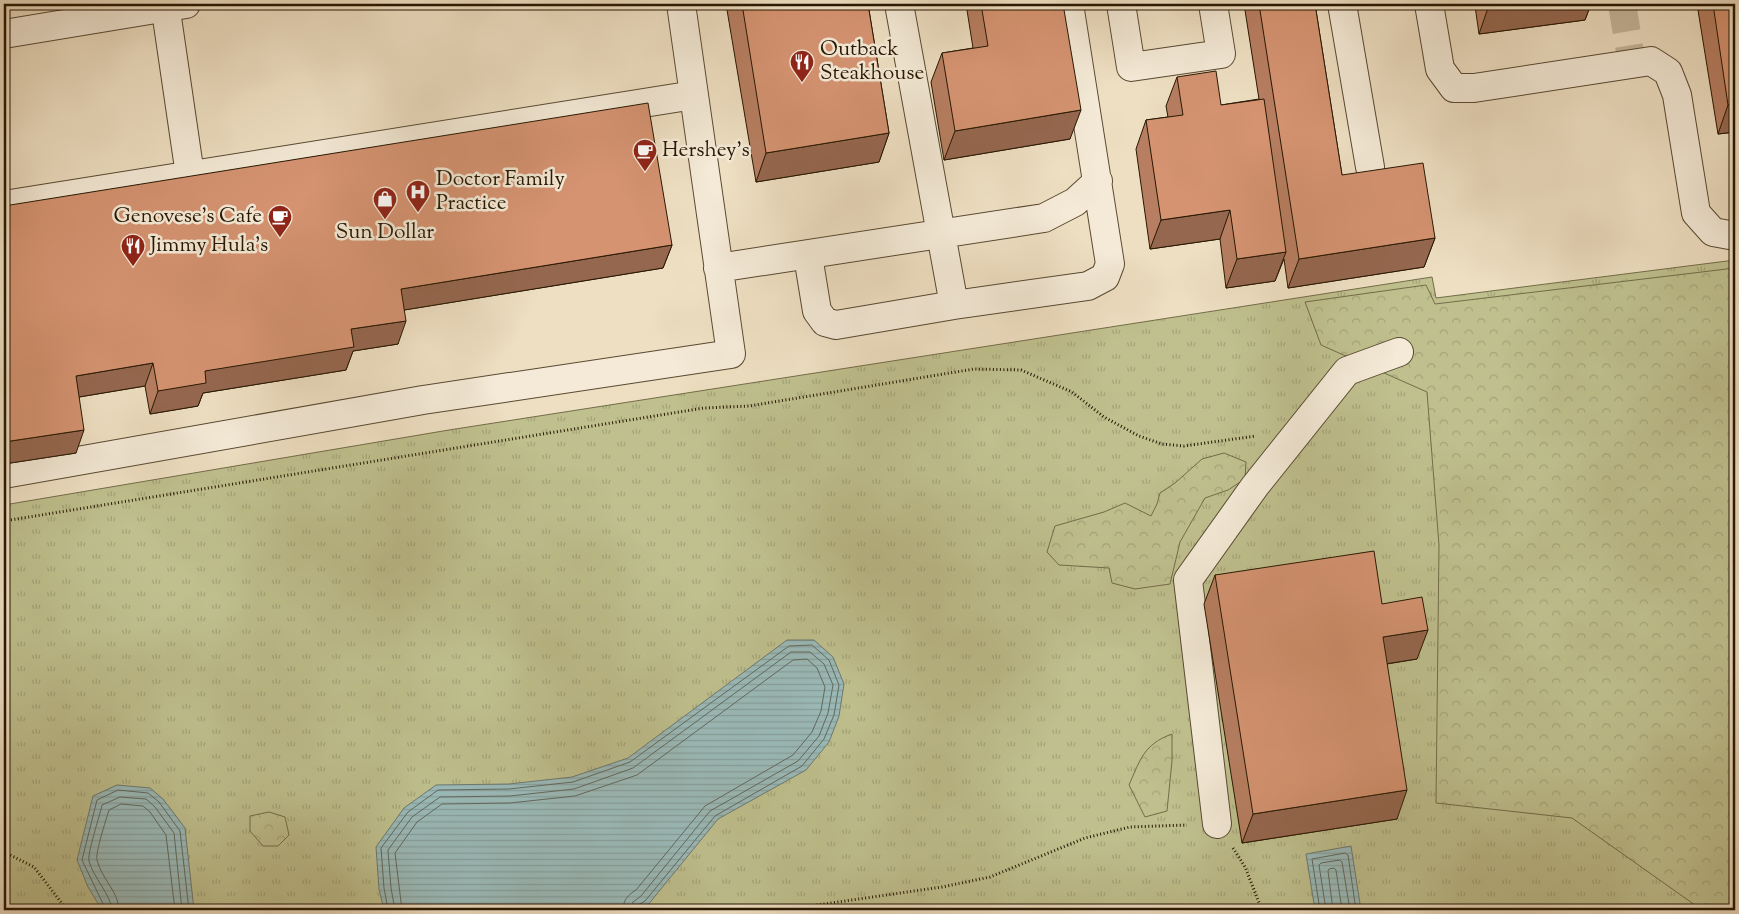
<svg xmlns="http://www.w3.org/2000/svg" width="1739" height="914" viewBox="0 0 1739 914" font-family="'Sorts Mill Goudy',serif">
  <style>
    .grass { fill: url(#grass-tufts); stroke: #736c48 }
    .forest { fill: url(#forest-crowns); stroke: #736c48 }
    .water { fill: url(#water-rules); stroke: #6d7970 }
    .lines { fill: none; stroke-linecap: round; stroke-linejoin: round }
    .shore { stroke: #61695e; stroke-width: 1 }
    .minor-tunnel { stroke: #c6b79c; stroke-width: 28; stroke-dasharray: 28 14; stroke-linecap: butt }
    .minor-casing { stroke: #594932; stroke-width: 30 }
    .path { stroke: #271702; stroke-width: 3; stroke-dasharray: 1 2.5; stroke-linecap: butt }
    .minor { stroke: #f4ead7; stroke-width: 28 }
    .wall { fill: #b77e61; stroke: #271702 }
    .shaded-wall { fill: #95674f; stroke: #271702 }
    .building { fill: #d59371; stroke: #271702 }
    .labels { text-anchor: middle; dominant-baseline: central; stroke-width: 5; stroke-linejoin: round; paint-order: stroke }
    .poi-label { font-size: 21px; fill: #271702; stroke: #f4ead7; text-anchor: start }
  </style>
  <defs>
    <pattern id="grass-tufts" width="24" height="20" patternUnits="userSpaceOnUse" patternTransform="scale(1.25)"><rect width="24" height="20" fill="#bfc08e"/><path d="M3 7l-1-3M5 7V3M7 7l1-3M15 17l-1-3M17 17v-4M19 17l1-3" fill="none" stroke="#a4a479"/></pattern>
    <pattern id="forest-crowns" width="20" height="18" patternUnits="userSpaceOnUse" patternTransform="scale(1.25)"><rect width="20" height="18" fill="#bfc08e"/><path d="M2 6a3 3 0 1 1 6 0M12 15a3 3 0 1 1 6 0" fill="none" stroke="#a4a479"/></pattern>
    <pattern id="water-rules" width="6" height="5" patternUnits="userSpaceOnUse" patternTransform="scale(1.25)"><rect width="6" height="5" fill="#9bbbba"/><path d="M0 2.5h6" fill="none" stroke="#86a09e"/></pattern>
  </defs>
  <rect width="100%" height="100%" fill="#eedfc2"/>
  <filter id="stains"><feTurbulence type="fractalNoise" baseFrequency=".004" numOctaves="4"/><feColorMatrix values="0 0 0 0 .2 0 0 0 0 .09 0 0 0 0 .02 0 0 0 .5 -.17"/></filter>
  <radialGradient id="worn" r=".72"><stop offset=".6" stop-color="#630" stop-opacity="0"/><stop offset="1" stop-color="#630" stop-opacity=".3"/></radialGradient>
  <path class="grass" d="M1735,260v650h-1731v-405l445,-75 983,-153 4,21z"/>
  <path class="forest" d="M1735,268v642h-33l-130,-92 -136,-15 3,-258 -12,-153 -106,-47 -16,-43 121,-17 9,19z
    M1224,453l22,9 -1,17 -17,11 -23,8 -25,44 -10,42 -35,5 -23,-6 -3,-15 -50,-3 -12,-13 8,-26 49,-14 21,-9 26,13 6,-12 3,-11 15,-10 27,-24z
    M1172,734v27l-5,50 -22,6 -16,-32c11,-25 15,-41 43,-51z
    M269,812l16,5 4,18 -11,11h-15l-13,-15v-15z"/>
  <path class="water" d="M787,640h27l19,17 11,27 -5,32 -10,26 -23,28 -88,49 -71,87 -10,4h-253l-5,-21 -3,-42 28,-39 32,-23 73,-1 63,-7 56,-19z
    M117,785l33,3 13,11 22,29 9,82h-92l-14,-23 -11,-27 16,-64z
    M1351,846l10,64h-46l-9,-56z"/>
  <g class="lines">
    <path class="shore" d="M106,910l-24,-50 15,-60 21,-10 30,3 11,9 21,29 9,79
      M112,910c-1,-15 -19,-33 -23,-49 -2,-7 11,-46 13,-56l18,-8 26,2 9,8 19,26 8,77
      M119,910c0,-18 -18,-32 -22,-50 -2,-7 9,-40 12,-50l12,-6 22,2 7,6 16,23 9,75
      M388,910l-4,-22 -3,-40 27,-36 30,-22 71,-1 64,-7 57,-20 159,-116 23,-1 17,15 10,25 -5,30 -10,24 -22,27 -87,50 -70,85 -7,4 -1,5
      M395,910l-4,-22 -3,-38 24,-33 28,-20 70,-1 64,-7 59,-21 158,-116h19l14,12 9,21 -5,28 -9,23 -21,25 -88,50 -69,85 -8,6 -2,8
      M402,910l-7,-57 22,-31 25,-18 68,-1 65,-7 62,-21 156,-115 14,-1 10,9 8,19 -4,24 -9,21 -19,23 -88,51 -69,84c-8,5 -13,10 -13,20
      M1320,910l-8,-51 33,-6 3,2 8,55
      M1326,910l-7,-45 2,-2 19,-3 2,2 8,48
      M1333,910l-5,-39 1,-2 5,-1 2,2 6,40"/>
    <path class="minor-tunnel" d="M1622,4l10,60"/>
    <defs>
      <path id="minor" d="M165,4l25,171
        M899,4l55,301
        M1121,4l10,63 90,-13 -8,-50
        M1342,4l28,163
        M1429,4l11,65 14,19h20l177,-27 17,11 9,23 19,118 17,19 22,4
        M4,34l182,-30
        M4,205l690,-110
        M808,256l9,55 8,11 11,3 118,-20 134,-19 17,-9 5,-13 -41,-260
        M718,268l326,-50 31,-16 23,-21
        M4,474l419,-74 308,-46 -50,-350
        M1217,824l-29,-244 67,-94 92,-115 52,-19"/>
    </defs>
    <use href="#minor" class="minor-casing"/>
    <path class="path" d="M4,521l700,-113 45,-2 225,-37 47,1 51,22 32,25 35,19 23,8 22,2 72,-10
      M1233,848l12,19 17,43
      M4,852l30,15 33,43
      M782,910l160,-23 48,-10 95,-39 45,-11 57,-2"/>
    <use href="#minor" class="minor"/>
  </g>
  <path class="wall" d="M726,4h142l21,129 -10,29 -123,20z
    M966,4h97l7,135 -126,21 -13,-78 11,-29 31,-5z
    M1244,4h71l27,171 93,63 -11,29 -136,21 -4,-29 -9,22 -49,7 -6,-49 -70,10 -14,-100 10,-29 22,-3 -2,-11 11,-29 44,28 38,-6z
    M1445,4h146l-6,16 -106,14 -4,-28 -29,3z
    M1697,4h38v128l-17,2z
    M4,206l668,39 -9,23 -259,42 -6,34 -45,7 -7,19 -143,23 -5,13 -48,8 -5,-28 -66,11 -3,56 -72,11z
    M1215,575l167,29 35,55 -30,5 10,155 -155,24 -38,-239z"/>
  <path class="shaded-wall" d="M1448,4h28l-1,2 -29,3z
    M1498,4h93l-6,16 -106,14 10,-29z
    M1735,104v28l-17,2 10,-29z
    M1081,110l-11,29 -126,21 11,-29z
    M889,133l-10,29 -123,20 10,-29z
    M1230,210l-10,29 -70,10 11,-29z
    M1435,238l-11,29 -136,21 11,-29z
    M672,245l-9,23 -271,44 9,-23z
    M1286,252l-11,29 -49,7 11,-29z
    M406,321l-8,23 -45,7 -7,19 -143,23 -5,13 -48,8 8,-23 47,-20 146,-42z
    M153,363l-8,23 -78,13 9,-23z
    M84,430l-8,23 -72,11v-22z
    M1428,630l-11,29 -45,7 11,-29z
    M1407,790l-10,29 -155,24 11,-29z"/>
  <path class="building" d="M742,4h126l21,129 -123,20z
    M981,4h82l18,106 -126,21 -13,-78 46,-7z
    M1259,4h56l27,171 81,-12 12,75 -136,21z
    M1713,4h22v100l-7,1z
    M1216,71l5,34 43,-6 22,153 -49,7 -7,-49 -69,10 -15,-100 37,-5 -6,-38z
    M648,103l24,142 -271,44 5,32 -55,8 3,18 -149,24 1,12 -48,8 -5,-28 -77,13 8,54 -80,12v-236z
    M1374,551l8,53 40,-7 6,33 -45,7 24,153 -154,24 -38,-239z"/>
  <defs>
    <symbol id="restaurant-pin" viewBox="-11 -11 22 30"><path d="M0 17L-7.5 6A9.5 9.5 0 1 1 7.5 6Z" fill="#8f2418" stroke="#f4ead7"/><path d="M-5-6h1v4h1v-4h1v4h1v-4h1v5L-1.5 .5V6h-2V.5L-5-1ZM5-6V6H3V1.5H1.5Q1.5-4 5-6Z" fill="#fff"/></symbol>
    <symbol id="cafe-pin" viewBox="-11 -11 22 30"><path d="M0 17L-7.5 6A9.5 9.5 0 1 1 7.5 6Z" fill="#8f2418" stroke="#f4ead7"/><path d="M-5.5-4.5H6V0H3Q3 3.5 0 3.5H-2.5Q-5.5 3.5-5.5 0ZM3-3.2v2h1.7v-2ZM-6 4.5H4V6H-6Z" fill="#fff"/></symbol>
    <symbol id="hospital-pin" viewBox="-11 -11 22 30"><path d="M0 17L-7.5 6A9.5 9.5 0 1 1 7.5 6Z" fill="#8f2418" stroke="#f4ead7"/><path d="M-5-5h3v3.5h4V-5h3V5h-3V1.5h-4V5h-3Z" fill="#fff"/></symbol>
    <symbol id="shop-pin" viewBox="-11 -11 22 30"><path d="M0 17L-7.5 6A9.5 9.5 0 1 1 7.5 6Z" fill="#8f2418" stroke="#f4ead7"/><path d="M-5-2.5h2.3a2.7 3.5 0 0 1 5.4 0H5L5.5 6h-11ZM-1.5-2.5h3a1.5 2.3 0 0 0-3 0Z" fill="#fff"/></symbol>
  </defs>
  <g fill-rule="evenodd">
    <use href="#restaurant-pin" x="788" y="48" width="28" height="38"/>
    <use href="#cafe-pin" x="631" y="137" width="28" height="38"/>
    <use href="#hospital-pin" x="404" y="178" width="28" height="38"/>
    <use href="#shop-pin" x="371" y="185" width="28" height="38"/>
    <use href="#cafe-pin" x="266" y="203" width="28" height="38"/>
    <use href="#restaurant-pin" x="119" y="232" width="28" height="38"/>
  </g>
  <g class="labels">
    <g class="poi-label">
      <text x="820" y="50">Outback<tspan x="820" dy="24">Steakhouse</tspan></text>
      <text x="662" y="151">Hershey's</text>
      <text x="436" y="180">Doctor Family<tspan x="436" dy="24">Practice</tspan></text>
      <text x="262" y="217" text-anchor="end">Genovese's Cafe</text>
      <text x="385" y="233" text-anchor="middle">Sun Dollar</text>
      <text x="150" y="246">Jimmy Hula's</text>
    </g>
  </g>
  <rect width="1739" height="914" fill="none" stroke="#eedfc2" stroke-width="20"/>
  <rect x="5" y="5" width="1729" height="904" fill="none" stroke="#271702" stroke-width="2.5"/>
  <rect x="10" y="10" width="1719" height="894" fill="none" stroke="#271702"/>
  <rect width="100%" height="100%" filter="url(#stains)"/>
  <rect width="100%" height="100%" fill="url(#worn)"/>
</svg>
